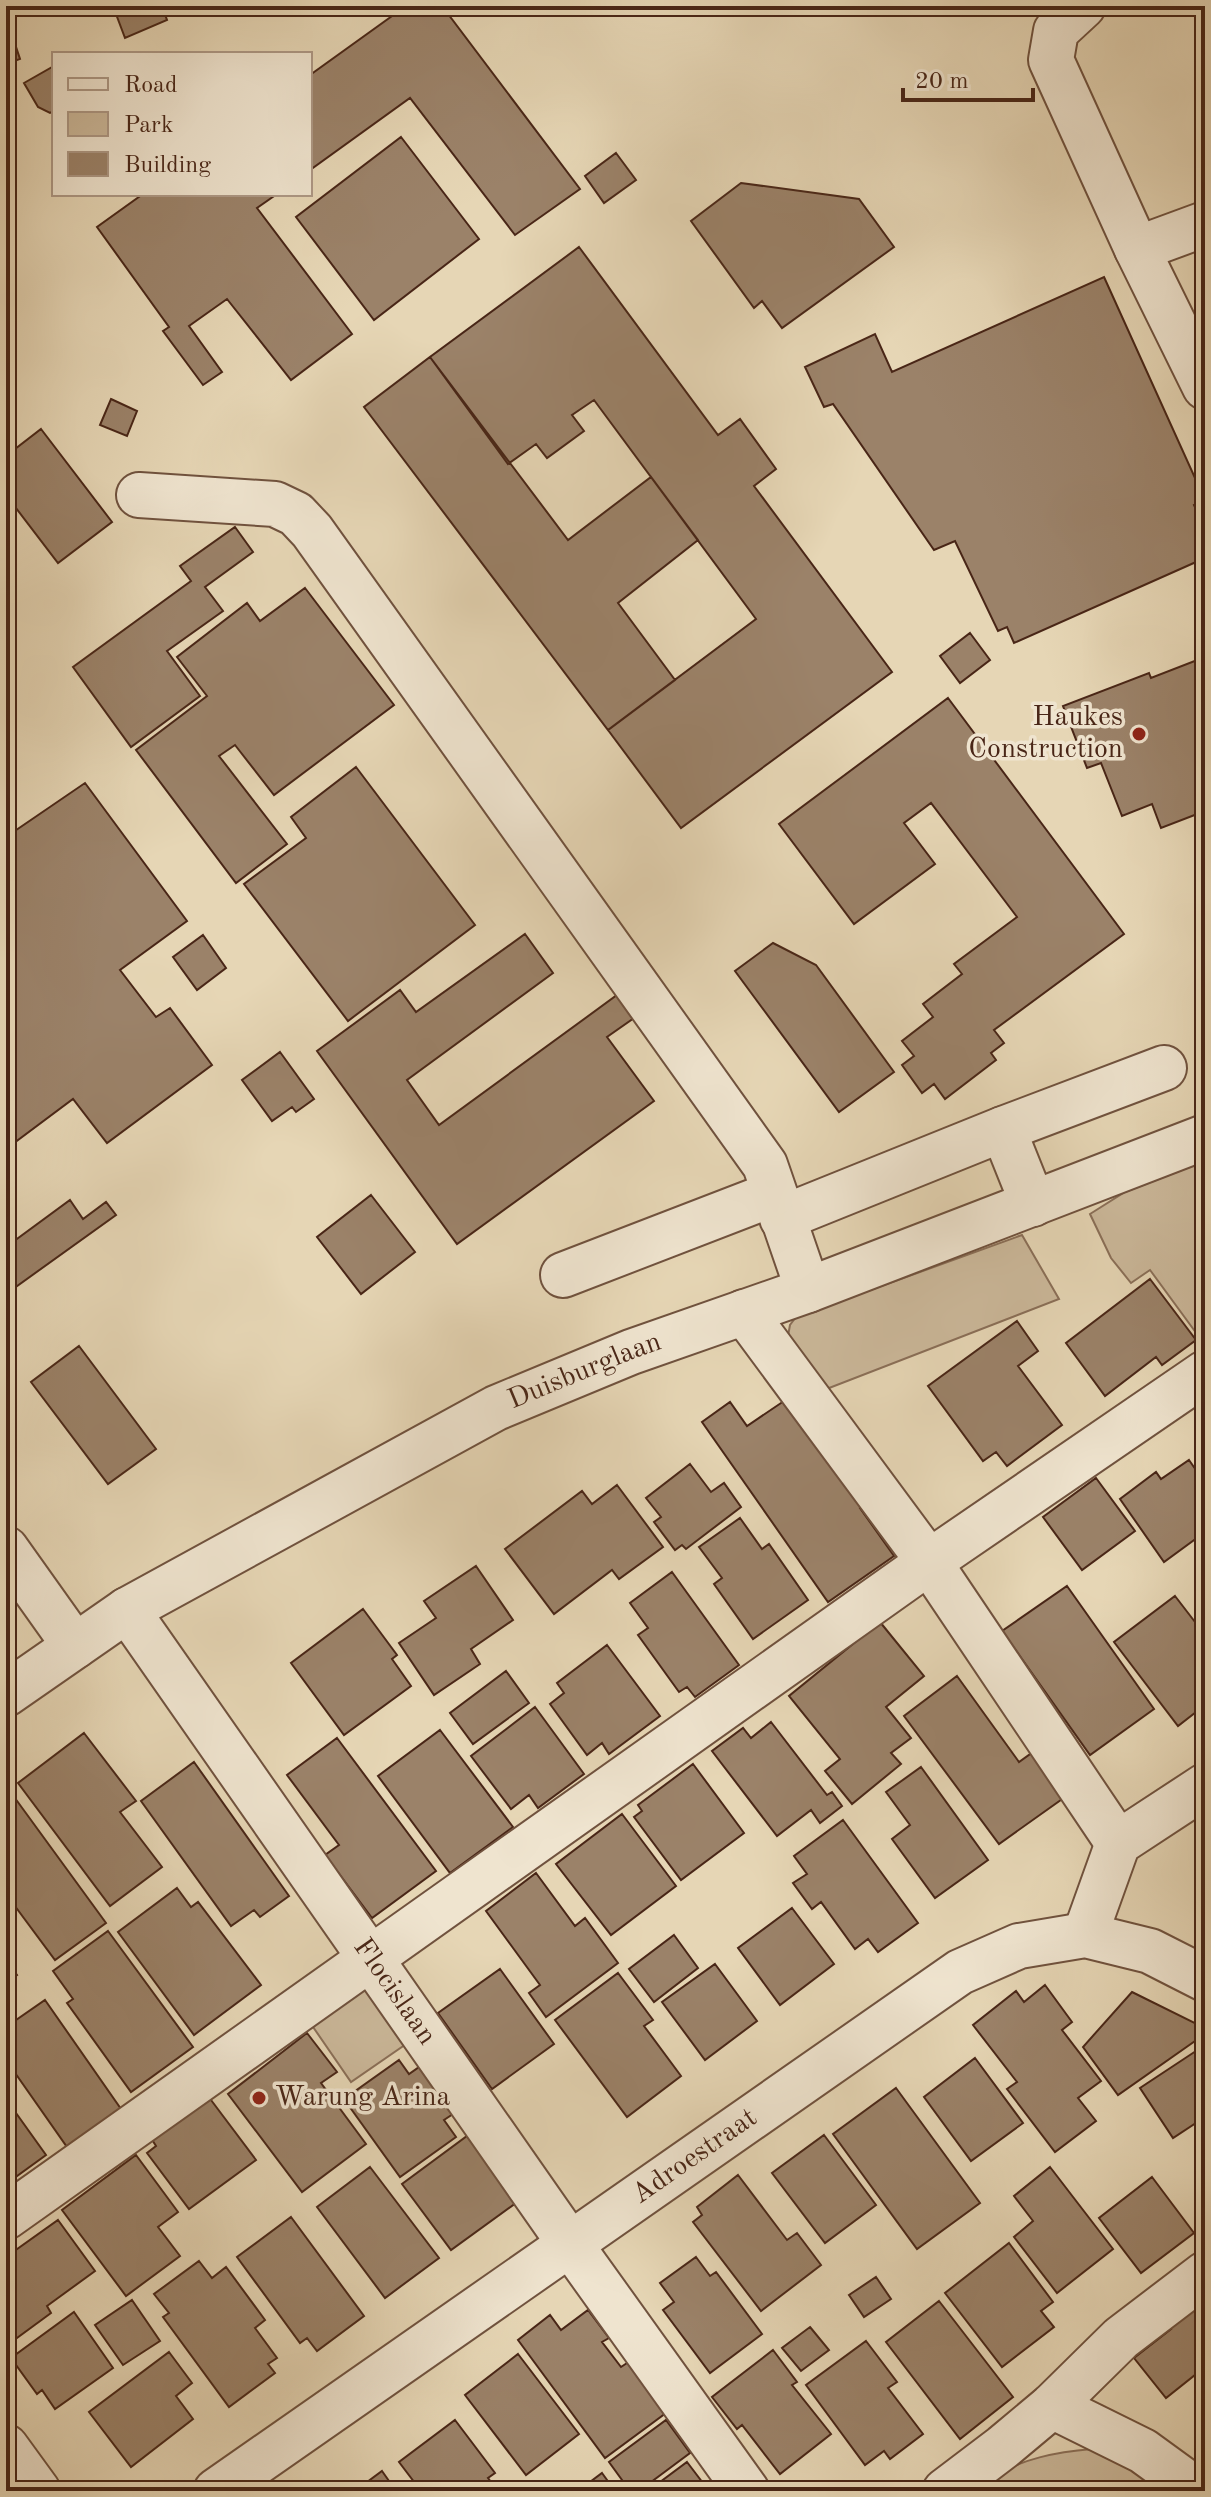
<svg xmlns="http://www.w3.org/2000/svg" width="1211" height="2497" viewBox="0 0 1211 2497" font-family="'Old Standard TT',serif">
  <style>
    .green { fill: #cbb89a; stroke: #8a6f58; stroke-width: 2 }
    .building { fill: #9b8269; stroke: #492617; stroke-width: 2 }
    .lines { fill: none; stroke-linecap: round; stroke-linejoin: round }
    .minor-casing { stroke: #70523e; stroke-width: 48 }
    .minor { stroke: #efe4cf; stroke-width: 44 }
    .poi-dot { fill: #8f2418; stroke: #efe4cf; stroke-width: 3 }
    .labels { text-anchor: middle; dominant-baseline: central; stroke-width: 7; stroke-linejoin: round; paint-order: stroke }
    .poi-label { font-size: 28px; fill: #492617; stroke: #efe4cf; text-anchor: end }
    .street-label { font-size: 28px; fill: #492617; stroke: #efe4cf }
  </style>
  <rect width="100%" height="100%" fill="#e6d6b5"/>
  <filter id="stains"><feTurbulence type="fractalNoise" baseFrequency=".0025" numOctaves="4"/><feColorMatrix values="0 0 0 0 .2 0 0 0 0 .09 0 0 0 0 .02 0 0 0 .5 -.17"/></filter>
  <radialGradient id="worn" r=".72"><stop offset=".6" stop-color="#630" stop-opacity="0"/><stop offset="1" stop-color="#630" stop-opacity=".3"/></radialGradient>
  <path class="green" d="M1205,1161v184l-55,-75 -19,13 -20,-25 -21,-44 35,-22z
    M1022,1235l37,64 -235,91 -36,-54 2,-11 6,-8z
    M368,1983l41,59 -58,40 -40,-58z
    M1092,2449l84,42h-175l-10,-14c32,-18 64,-25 101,-28z"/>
  <path class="building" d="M113,6h49l5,14 -42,18z
    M406,6h36l138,183 -65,46 -105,-137 -100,72v-95z
    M6,23h2l12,36 -14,5z
    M54,66v45l-4,2 -12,-6 -14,-24z
    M401,137l78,102 -105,81 -78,-103z
    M616,153l20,27 -32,23 -19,-27z
    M741,183l118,16 35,48 -112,81 -20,-27 -8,7 -63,-87z
    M143,194h134l-20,14 95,126 -61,46 -64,-81 -38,27 33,46 -19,13 -40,-54 6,-4 -72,-100z
    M579,247l139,188 22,-16 36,50 -22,17 138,186 -211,156 -73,-98 148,-111 -162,-219 -22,15 12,16 -37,27 -11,-14 -28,20 -78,-107z
    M1104,277l101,223 -11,5 11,24v29l-191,85 -7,-16 -9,4 -43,-90 -21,9 -101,-146 -9,3 -19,-40 70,-33 17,38z
    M430,357l138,183 83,-63 47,63 -80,63 57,77 -67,50 -244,-323z
    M111,399l26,12 -10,25 -27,-11z
    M41,429l71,93 -54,41 -52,-68v-39z
    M235,527l18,25 -48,35 18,24 -56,40 33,45 -69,51 -58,-80 118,-86 -11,-15z
    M305,588l89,117 -120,90 -39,-50 -16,11 68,88 -51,39 -100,-133 71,-54 -30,-39 70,-54 13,18z
    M970,633l20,27 -30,23 -20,-27z
    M1205,657v154l-44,17 -9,-24 -30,12 -21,-53 -14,5 -24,-62 86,-33 2,5z
    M948,698l176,236 -130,96 10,13 -13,10 5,7 -51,39 -11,-15 -12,9 -20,-28 12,-9 -12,-15 31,-24 -10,-13 39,-30 -8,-10 63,-47 -86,-114 -27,20 31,41 -81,60 -75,-100z
    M356,767l119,158 -127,96 -104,-137 62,-46 -15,-21z
    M85,783l102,138 -67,49 36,47 14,-9 42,57 -105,78 -34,-44 -67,50v-312z
    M525,934l28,39 -146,107 32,45 178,-130 17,23 -27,19 47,64 -197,143 -140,-193 83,-61 16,22z
    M203,935l23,33 -29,22 -24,-33z
    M773,943l43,22 78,107 -55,40 -104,-141z
    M1205,1011v23l-7,-21z
    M280,1052l34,47 -18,13 -4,-5 -20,14 -30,-41z
    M371,1195l44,57 -54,42 -44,-57z
    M70,1200l13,19 23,-17 10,13 -110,79v-47z
    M1150,1279l46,61 -34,25 -6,-8 -51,39 -39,-53z
    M1017,1321l21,30 -20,15 44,59 -55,41 -11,-14 -13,9 -55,-75z
    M79,1346l77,103 -48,35 -77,-102z
    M784,1401l80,103 -4,4 34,48 -66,46 -126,-180 28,-20 17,24z
    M1189,1460l16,23v49l-41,30 -44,-63 36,-27 5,7z
    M690,1464l21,28 13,-9 17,24 -55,42 -4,-4 -7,5 -21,-28 7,-5 -15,-19z
    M1096,1478l39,53 -53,39 -39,-53z
    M617,1485l46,62 -44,32 -7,-9 -58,44 -49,-65 77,-58 10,13z
    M740,1518l22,31 7,-5 39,56 -55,39 -39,-55 8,-6 -23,-31z
    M476,1566l37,54 -42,29 9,15 -46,31 -35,-52 37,-25 -12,-17z
    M672,1572l67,93 -44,32 -8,-10 -8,5 -41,-57 10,-7 -18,-25z
    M1067,1586l87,123 -64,46 -88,-124z
    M1175,1596l30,39v70l-27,21 -64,-84z
    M363,1609l34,46 -5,4 19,27 -67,49 -53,-72z
    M880,1622l44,54 -38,31 25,31 -20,15 10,11 -49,40 -27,-33 15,-12 -51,-63z
    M607,1645l53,71 -51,38 -7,-11 -15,12 -37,-51 14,-11 -7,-10z
    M506,1671l23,32 -56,41 -23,-31z
    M957,1676l62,86 14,-10 32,45 -66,47 -95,-128z
    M535,1707l49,67 -46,34 -9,-13 -18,14 -40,-53z
    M771,1722l56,73 5,-3 10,14 -22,17 -9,-13 -34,26 -65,-85 31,-23 8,10z
    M440,1730l73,97 -63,46 -72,-97z
    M84,1733l52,68 -16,11 42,55 -52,39 -92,-123z
    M337,1738l99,133 -64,47 -47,-63 14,-10 -52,-70z
    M194,1762l95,134 -29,21 -6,-7 -23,16 -90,-125z
    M693,1764l51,69 -63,47 -47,-63 8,-6 -4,-6z
    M921,1767l67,93 -53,38 -43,-59 18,-14 -24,-33z
    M12,1794l94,129 -51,37 -49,-66v-96z
    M622,1814l54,72 -65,49 -55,-71z
    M843,1820l75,103 -40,29 -10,-13 -13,10 -34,-47 -9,7 -19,-26 14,-9 -13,-18z
    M536,1873l39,53 10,-8 33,45 -72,54 -17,-24 11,-8 -54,-74z
    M177,1888l14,19 7,-5 63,83 -67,50 -76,-103z
    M792,1908l42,56 -54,41 -42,-57z
    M108,1931l85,116 -62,45 -64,-89 6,-4 -20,-28z
    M674,1935l24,33 -44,34 -25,-33z
    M6,1960l11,15 -11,8z
    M715,1964l42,57 -52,39 -43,-58z
    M500,1969l54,75 -62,45 -54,-76z
    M618,1973l35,47 -9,6 37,50 -54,41 -72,-97z
    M1045,1985l27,37 -10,8 39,51 -23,17 18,23 -41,31 -48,-63 10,-7 -44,-57 43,-34 8,11z
    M1132,1992l73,36v6l-87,61 -35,-48z
    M45,2000l76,109 -54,38 -61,-87v-33z
    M307,2033l30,39 -16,11 45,61 -64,48 -74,-98z
    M1205,2045v72l-32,21 -33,-50z
    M975,2058l48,65 -52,38 -47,-64z
    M399,2060l10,14 13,-9 34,47 -12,8 12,17 -56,40 -56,-78z
    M896,2088l84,115 -63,46 -84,-115z
    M208,2096l48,64 -67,49 -42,-56 9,-7 -5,-8z
    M6,2099l40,56 -40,29z
    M824,2135l52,70 -51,38 -53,-70z
    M467,2136l49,67 -65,47 -49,-66z
    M136,2155l42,57 -20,15 22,29 -54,40 -64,-86z
    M370,2167l69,91 -54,40 -68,-91z
    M1050,2167l63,82 -56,44 -43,-56 19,-16 -19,-25z
    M738,2175l49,65 10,-7 24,32 -60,46 -68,-89 9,-7 -5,-8z
    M1152,2177l42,56 -53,40 -42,-55z
    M291,2217l73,99 -47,35 -10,-13 -7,5 -63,-86z
    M58,2220l37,51 -48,35 4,7 -45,33v-89z
    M1009,2243l44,59 -12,9 13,16 -52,40 -57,-74z
    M696,2257l14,19 6,-4 46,62 -52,39 -47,-63 11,-8 -14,-19z
    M199,2261l13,17 14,-11 39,53 -10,8 22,30 -9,6 7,9 -46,34 -66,-90 6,-4 -15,-19z
    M876,2277l15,22 -27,18 -15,-22z
    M1205,2291v96l-10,-12 -29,23 -32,-40 37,-29 -8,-10z
    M132,2300l28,41 -37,24 -28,-40z
    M939,2301l74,96 -53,42 -74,-97z
    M588,2310l21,28 -7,4 19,25 12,-8 37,51 -65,48 -87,-118 32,-25 11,15z
    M74,2312l39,56 -58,41 -13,-19 -5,4 -26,-36z
    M810,2327l19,23 -28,21 -19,-23z
    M866,2341l31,41 -9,6 35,46 -33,25 -6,-8 -19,14 -59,-80z
    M773,2350l24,32 -5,3 39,49 -51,40 -38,-49 -5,4 -25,-32z
    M169,2352l23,31 -16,13 17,23 -62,48 -42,-55z
    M518,2354l61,80 -53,41 -61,-80z
    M455,2420l40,53 -7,5 10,13h-77l-22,-29z
    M666,2420l24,33 -51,38h-9l-21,-29z
    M687,2462l22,29h-61z
    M382,2471l14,20h-41z
    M602,2473l13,18h-37z"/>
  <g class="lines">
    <defs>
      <g id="minor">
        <path d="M1083,6l-27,25 -5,29 86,189 68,138"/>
        <path d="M1137,249l68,-25"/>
        <path d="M139,495l136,9 21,10 16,17 453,634 43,125"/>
        <path d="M1003,1129l30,75"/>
        <path d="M782,1218l221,-89 161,-61"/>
        <path d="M563,1275l210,-81"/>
        <path d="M744,1312l185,250 189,281"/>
        <path d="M6,1549l69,97"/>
        <path id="s1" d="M127,1610l443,634 177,247"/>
        <path id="s2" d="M6,1694l121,-84 369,-202 135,-56 177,-62 397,-153"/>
        <path d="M1085,1935l33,-92 87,-57"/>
        <path d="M6,2217l923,-655 276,-189"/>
        <path d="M1052,2406l91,45 55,40"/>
        <path d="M6,2447l32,44"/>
        <path id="s3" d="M216,2491l744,-519 59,-26 66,-11 65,16 55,28"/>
        <path d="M945,2491l58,-44 49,-41 69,-68 84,-64"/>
      </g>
    </defs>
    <use href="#minor" class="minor-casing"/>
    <use href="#minor" class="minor"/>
  </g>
  <g class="poi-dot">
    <circle cx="1139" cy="734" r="8"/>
    <circle cx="259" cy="2098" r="8"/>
  </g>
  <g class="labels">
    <g class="poi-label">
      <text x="1123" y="718">Haukes<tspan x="1123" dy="32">Construction</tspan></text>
      <text x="275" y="2098" text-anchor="start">Warung Arina</text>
    </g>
    <g class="street-label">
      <text stroke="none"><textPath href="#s2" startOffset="664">Duisburglaan</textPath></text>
      <text stroke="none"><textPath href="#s1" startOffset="466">Flocislaan</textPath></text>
      <text stroke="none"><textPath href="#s3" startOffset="584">Adroestraat</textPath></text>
    </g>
  </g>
  <rect width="1211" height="2497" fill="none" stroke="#e6d6b5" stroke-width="32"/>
  <rect x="8" y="8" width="1195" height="2481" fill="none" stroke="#492617" stroke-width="4"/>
  <rect x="16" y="16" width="1179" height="2465" fill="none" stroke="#492617" stroke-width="2"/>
  <rect x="52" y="52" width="260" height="144" fill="#efe4cf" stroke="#ad9885" stroke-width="2"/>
  <rect x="68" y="78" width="40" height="12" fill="#efe4cf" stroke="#ad9885" stroke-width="2"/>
  <text x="124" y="92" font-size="24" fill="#492617">Road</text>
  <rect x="68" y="112" width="40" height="24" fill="#cbb89a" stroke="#ad9885" stroke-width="2"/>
  <text x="124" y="132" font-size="24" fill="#492617">Park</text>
  <rect x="68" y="152" width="40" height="24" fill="#9b8269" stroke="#ad9885" stroke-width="2"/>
  <text x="124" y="172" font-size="24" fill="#492617">Building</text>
  <path d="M903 88v12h130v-12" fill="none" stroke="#492617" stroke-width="4"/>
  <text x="915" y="88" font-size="24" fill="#492617" stroke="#efe4cf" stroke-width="6" paint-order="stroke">20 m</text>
  <rect width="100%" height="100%" filter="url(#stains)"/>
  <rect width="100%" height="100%" fill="url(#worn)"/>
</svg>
